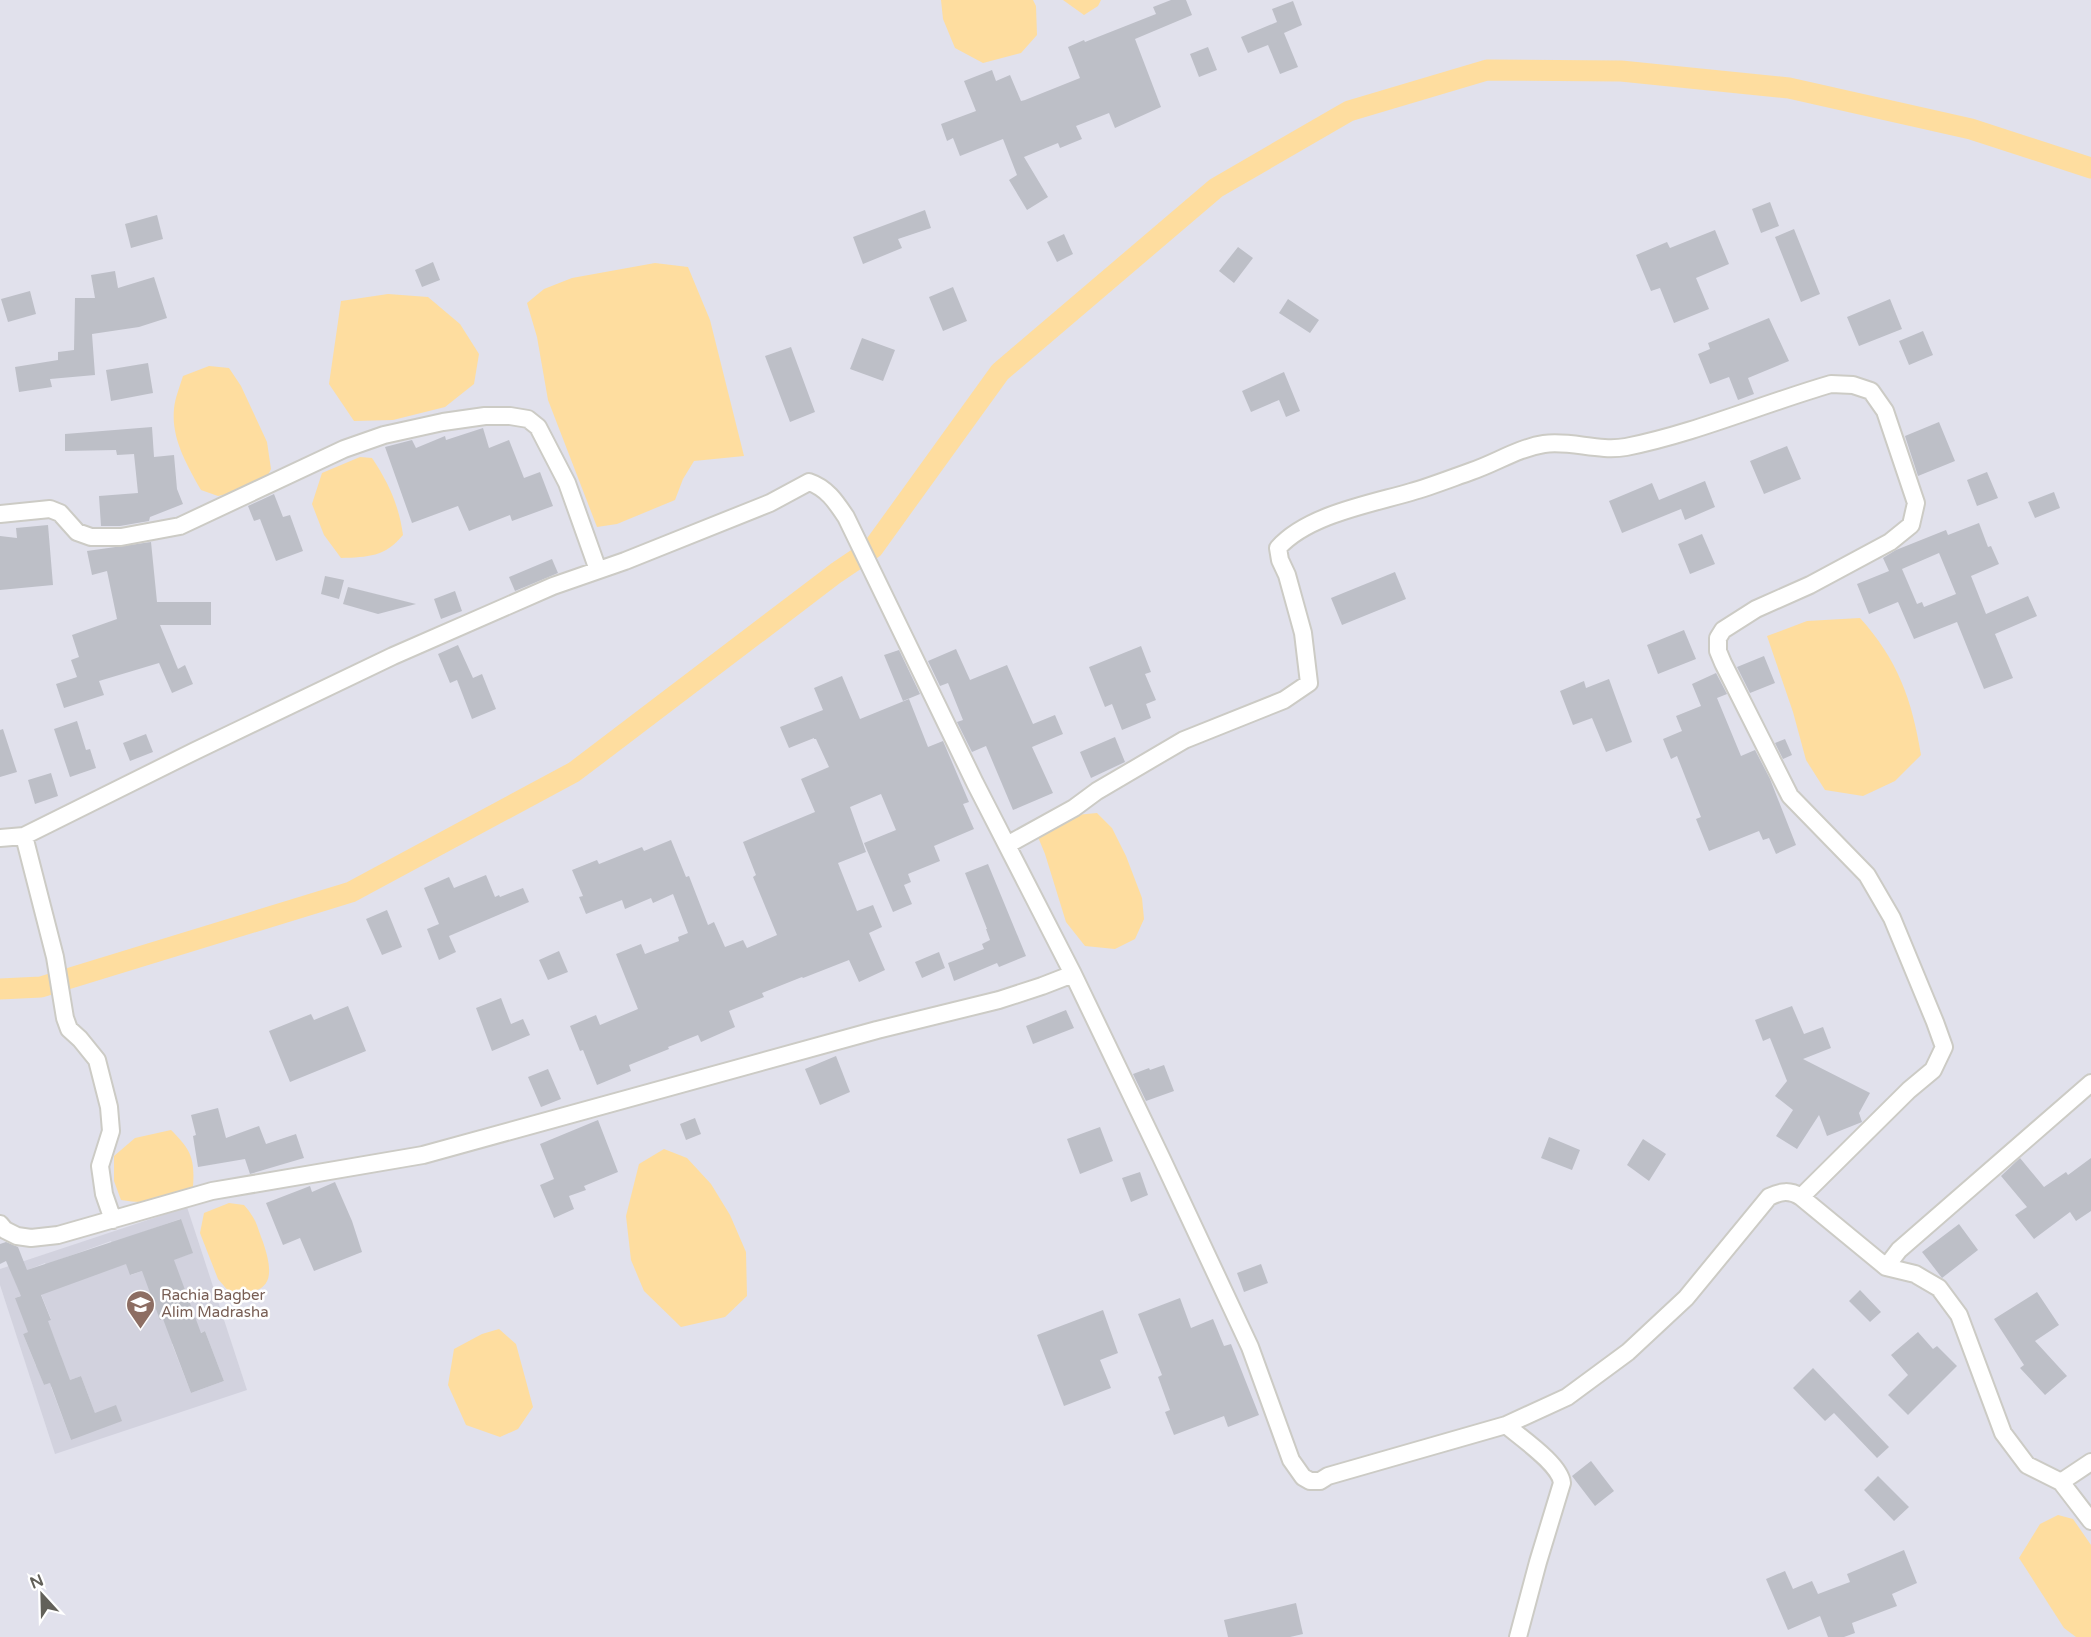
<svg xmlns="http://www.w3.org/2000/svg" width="2091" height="1637" viewBox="0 0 2091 1637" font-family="'Varela Round',sans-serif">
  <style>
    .education { fill: #d2d2de; fill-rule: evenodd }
    .water { fill: #fedd9f }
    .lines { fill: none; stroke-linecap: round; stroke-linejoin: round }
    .canal { stroke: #fedd9f; stroke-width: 21 }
    .building { fill: #bdbfc7; fill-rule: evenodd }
    .minor-casing { stroke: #cccbc5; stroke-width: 20 }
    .minor { stroke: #fff; stroke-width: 16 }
    .labels { text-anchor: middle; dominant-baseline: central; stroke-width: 5; stroke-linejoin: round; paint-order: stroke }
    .education-label { font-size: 15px; fill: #785e54; stroke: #fff; text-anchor: start }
  </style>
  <rect width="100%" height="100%" fill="#e1e1ec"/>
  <path class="education" d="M187,1207l60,183 -192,64 -55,-169v-16zM180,1219l12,34 -61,22 -13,-34zM111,1241l9,25 -67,-4zM45,1263l7,17 -32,13 -7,-17zM39,1289l12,30 -36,-21zM49,1325l12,31 -25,10 -13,-32zM205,1331l19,50 -33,12 -19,-49zM37,1367l31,9 -24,9zM81,1376l14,37 -24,27 -20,-53z"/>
  <path class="water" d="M941,0h92l3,6 1,29 -16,18 -38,10 -28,-15 -12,-29z
    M1063,0h38l-3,6 -14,9z
    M655,263l33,4 22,53 34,136 -50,5 -11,18 -8,21 -58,24 -20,3 -49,-127 -11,-63 -10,-34 17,-14 28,-11z
    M388,294l40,3 32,27 19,30 -5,30 -29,23 -52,13 -39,1 -25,-37 12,-83z
    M209,366l20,2 12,18 26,56 4,27 -5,10 -21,11 -27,6 -17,-6c-14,-25 -30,-52 -27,-81 1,-11 6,-23 9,-33z
    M360,457l12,1c16,24 27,47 31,77 -18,22 -35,22 -62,23l-17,-23 -12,-31 10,-31z
    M1860,618c38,42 52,82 61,137l-26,26 -32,15 -38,-6 -19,-30 -13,-48 -26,-76 40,-15z
    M1097,813l15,15 14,28 16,42 2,21 -9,20 -20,10 -30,-3 -19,-24 -21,-68 -7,-17 38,-22z
    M171,1130c20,20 24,28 22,57 -26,13 -43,18 -72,13l-7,-19v-25l21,-18z
    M664,1149l23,9 24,26 19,31 16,37 1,44 -22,21 -44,10 -37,-36 -13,-31 -5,-44 13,-52z
    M229,1203l15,2c13,15 12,19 19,37 12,36 9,53 -33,51l-12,-14 -18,-46 4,-20z
    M499,1329l17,15 17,63 -15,22 -18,8 -34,-12 -18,-40 6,-36 28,-15z
    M2058,1515l15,4 18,26v92h-15l-12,-9 -45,-70 21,-34z"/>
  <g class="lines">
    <path class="canal" d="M0,989l41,-2 310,-95 223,-120 262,-199 37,-25 127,-176 216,-184 133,-77 138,-41 134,1 168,17 182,41 120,39"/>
  </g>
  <path class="building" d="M1171,0h15l6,15 -57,24 26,68 -46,21 -6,-15 -33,13 6,13 -22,9 -2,-5 -34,14 24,40 -21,13 -18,-30 8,-5 -14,-36 -43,17 -7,-18 -6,3 -6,-17 35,-13 -12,-30 28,-11 4,11 14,-6 11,26 4,-1 55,-22 -12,-31 16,-7 1,2 71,-28 -3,-7z
    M1293,1l9,24 -18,8 14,34 -18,7 -12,-29 -20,8 -7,-16 36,-15 -5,-13z
    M1208,47l9,23 -18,7 -9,-23z
    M1770,202l9,24 -18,7 -9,-24z
    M925,210l6,18 -33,11 4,9 -39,16 -10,-27z
    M157,215l6,24 -32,9 -6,-24z
    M1794,229l26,65 -19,8 -26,-65z
    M1715,230l14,34 -33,14 13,31 -35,14 -14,-35 -9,3 -15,-36 31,-13 3,6z
    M1064,234l9,20 -16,8 -10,-20z
    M1238,247l15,11 -19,25 -15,-12z
    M433,262l7,18 -18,7 -7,-17z
    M115,271l3,17 36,-11 13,41 -28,9 -47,7 3,41 -45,4 2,8 -33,5 -4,-25 43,-7v-8l16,-2 1,-52h20l-4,-23z
    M953,287l14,34 -24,10 -14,-34z
    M30,291l6,23 -28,8 -7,-23z
    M1288,299l31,21 -9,13 -31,-20z
    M1890,299l12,30 -43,17 -12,-29z
    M1769,318l20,43 -41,17 6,16 -16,6 -9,-23 -19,7 -12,-30 12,-5 -2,-6z
    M1923,331l10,24 -24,10 -10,-24z
    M862,338l33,12 -12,31 -33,-12z
    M791,347l24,65 -25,10 -25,-66z
    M148,363l5,30 -42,8 -5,-31z
    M1284,372l16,39 -14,6 -7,-17 -28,12 -9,-21z
    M1939,422l16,39 -37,15 -13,-40z
    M152,427l2,30 20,-2 3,34 6,15 -33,13 -1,4 -29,5h-19l-2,-30 39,-3 -4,-39 -17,1 -1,-5 -51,1v-17z
    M483,428l6,20 20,-8 15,38 16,-6 13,34 -41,15 -2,-6 -41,16 -11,-25 -46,17 -27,-76 27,-7 4,8 29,-12 1,4z
    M1787,446l14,33 -37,15 -14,-33z
    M1987,472l11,26 -21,8 -10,-26z
    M1705,481l10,26 -30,13 -4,-11 -59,24 -13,-32 43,-18 7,17z
    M2054,492l6,16 -25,10 -7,-16z
    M274,494l9,23 7,-2 13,36 -27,10 -16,-42 -6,2 -6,-15z
    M1979,523l9,24 3,-1 8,18 -28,12 15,38 42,-18 9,20 -42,18 18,44 -29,11 -27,-67 -43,17 -16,-37 -29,12 -12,-30 32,-13 -6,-13 13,-8 50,-20 2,5zM1939,553l17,41 -32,13 -2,-5 -5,2 -15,-35z
    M48,525l5,60 -53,5v-54l17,2 -1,-10z
    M1702,534l13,30 -25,10 -12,-30z
    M151,542l6,60h54v23h-51l18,44 7,-4 8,19 -21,9 -13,-30 -60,18 5,14 -40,13 -8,-24 21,-7 -6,-17 8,-3 -7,-22 45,-16 -10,-48 -15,4 -5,-24z
    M552,559l6,14 -43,18 -6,-14z
    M1395,572l11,27 -64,26 -11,-27z
    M325,576l19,4 -5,19 -18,-5z
    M348,587l68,17 -38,10 -35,-10z
    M455,591l7,20 -21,8 -7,-20z
    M1684,630l12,29 -38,15 -11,-29z
    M458,645l15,33 9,-4 14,35 -24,10 -15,-39 -7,3 -12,-29z
    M1141,646l10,26 -6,2 11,26 -10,4 5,14 -29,12 -10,-26 -7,3 -16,-40z
    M956,649l14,31 37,-15 26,59 22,-9 8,19 -31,13 21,46 -40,17 -27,-64 -14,6 -15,-30 6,-2 -15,-37 -8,3 -12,-25z
    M899,650l21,44 -17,7 -19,-46z
    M1764,656l11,27 -25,10 -13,-26z
    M1716,673l11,21 -10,4 24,58 14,-6 15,29 26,66 -20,9 -7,-16 -6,2 -4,-9 -50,20 -13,-32 5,-2 -24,-61 -6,3 -8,-20 19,-8 -6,-15 25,-10 -9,-22z
    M842,676l18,43 49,-20 19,48 15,-6 26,61 -6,2 11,25 -40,17 6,15 -32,13 3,8 -7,3 8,19 -19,8 -29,-69 32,-13 -15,-36 -31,13 16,45 -28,11 19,48 16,-6 9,22 -13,6 16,37 -26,12 -10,-22 -46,18 -1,-1 -40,16 2,4 -35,14 6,16 -34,15 -3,-7 -30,12 1,2 -40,16 2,6 -34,14 -14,-35 -3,1 -10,-25 26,-11 4,10 38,-16 -22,-55 25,-10 4,10 34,-13 -1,-4 10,-4 -15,-39 -20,9 -2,-5 -26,11 -3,-9 -36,14 -7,-17 4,-1 -11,-26 25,-10 2,4 43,-17 2,4 27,-11 15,37 3,-1 19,49 6,-3 11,25 18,-7 4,8 30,-13 -24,-58 3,-2 -13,-33 72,-30 -14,-33 28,-12 -13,-28h-2v-1l-25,10 -9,-21 43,-17 -9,-22z
    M1609,679l23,63 -26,10 -14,-34 -19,7 -13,-34 24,-10 2,7z
    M77,721l9,29 4,-1 6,19 -26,9 -16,-48z
    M3,729l14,43 -17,5v-47z
    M146,734l7,18 -23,9 -7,-18z
    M1115,737l10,25 -34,16 -11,-26z
    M1785,739l7,16 -9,4 -8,-16z
    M51,773l7,23 -23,8 -7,-24z
    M988,864l38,92 -27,11 -2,-4 -43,18 -6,-18 36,-14 -2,-5 8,-4 -4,-11h1l-22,-56z
    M486,875l9,22 4,-2 1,2 23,-9 6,14 -80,34 7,16 -17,8 -12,-31 12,-5 -15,-36 25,-11 5,11z
    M387,910l15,37 -20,8 -16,-36z
    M559,951l9,21 -20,8 -9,-20z
    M939,952l6,16 -23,10 -7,-16z
    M501,998l10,26 12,-5 7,16 -38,16 -16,-43z
    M348,1006l18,45 -76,31 -21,-51 42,-17 3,6z
    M1792,1006l12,28 19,-7 8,21 -28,11 67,34 -11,20 3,9 -35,14 -8,-21 -22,34 -21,-13 17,-26 -18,-14 12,-15 -17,-43 -7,3 -8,-21z
    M1066,1010l8,18 -41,16 -7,-18z
    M836,1056l14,36 -30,13 -15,-36z
    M1164,1065l10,26 -28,10 -13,-27 16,-6 1,2z
    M548,1069l13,30 -20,8 -13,-30z
    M218,1108l8,30 33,-12 7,18 30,-10 8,24 -54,16 -5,-15 -47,8 -5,-31 3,-1 -5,-20z
    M695,1118l6,16 -15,6 -6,-16z
    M598,1120l20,52 -34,14 2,4 -17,6 5,13 -20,9 -14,-33 14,-6 -14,-35z
    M1100,1127l13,34 -33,13 -13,-35z
    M1549,1137l31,13 -8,20 -31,-12z
    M1643,1139l23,15 -17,27 -22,-16z
    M2020,1158l24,29 22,-15 2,3 23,-17v53l-15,10 -6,-9 -36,27 -19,-24 12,-8 -26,-31z
    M1140,1172l8,23 -17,7 -9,-24z
    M335,1182l17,39 10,31 -48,19 -14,-33 -17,7 -17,-42 44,-17 2,6z
    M181,1219l12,34 -19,7 27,73 4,-2 19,50 -33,12 -28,-74 -3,1 -18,-49 -12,4 -4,-11 -85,31 10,25 -3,1 22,59 11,-4 14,37 21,-8 6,16 -51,19 -21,-57 -6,2 -21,-51 5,-2 -13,-34 6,-2 -15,-35 -6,3v-20l6,-2 12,5 9,23z
    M1959,1224l19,26 -36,28 -20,-26z
    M1261,1264l7,19 -24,9 -7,-19z
    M1860,1290l21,22 -11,10 -21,-21z
    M2037,1292l22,33 -24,16 32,35 -22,19 -25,-27 4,-3 -30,-46z
    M1180,1298l11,30 22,-9 11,27 7,-2 28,71 -31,12 -4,-11 -50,19 -9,-23 5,-2 -12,-33 4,-2 -24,-61z
    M1103,1310l15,43 -18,7 11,28 -47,18 -27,-71z
    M1918,1332l15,17 4,-3 20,20 -49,49 -20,-20 20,-20 -17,-20z
    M1813,1368l76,79 -12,11 -43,-45 -9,8 -32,-33z
    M1591,1461l23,30 -19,15 -23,-30z
    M1878,1476l31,31 -15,14 -30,-31z
    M1904,1550l13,33 -25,11 5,12 -45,17 3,10 -11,4h-16l-8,-21 -32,14 -22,-51 19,-8 8,18 19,-8 6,13 32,-12 -3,-8z
    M1296,1603l7,31 -13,3h-62l-4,-17z"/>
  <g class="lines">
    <defs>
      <path id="minor" d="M0,514l50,-5 10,4 17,19 14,5h30l59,-11 164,-77 40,-14 59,-13 42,-6h25l18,3 10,8 29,56 31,87
        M24,836l171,-85 198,-95 160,-70 72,-25 145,-58 39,-21c18,6 27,20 37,35l129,266 98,191 88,183 89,190 41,113 12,17 7,4h10l8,-5 178,-51 61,-28 61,-45 58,-54 83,-101c12,-6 21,-7 32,0l85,70 29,7 24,14 20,27 44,118 24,32 34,17 30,39
        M0,838l24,-2 31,121 10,61 4,11 11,10 17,21 12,47 2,24 -11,35 4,28 9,26
        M1007,845l67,-37 23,-17 87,-51 100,-40 25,-17 -6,-50 -16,-58 -7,-15 -2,-12c29,-33 92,-44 133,-56 21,-6 41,-14 61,-21 24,-8 46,-23 72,-27 27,-4 54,8 82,3 70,-14 136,-43 205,-63l22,1 18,6 14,20 31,92 -5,22 -21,17 -80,43 -54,24 -33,21 -5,8v13l5,12 67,133 77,79 25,43 43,104 9,25 -11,23 -24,20 -108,107
        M0,1224l5,6 12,6 14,2 27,-3 154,-44 211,-36 454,-125 122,-30 43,-14 31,-12
        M1886,1267l13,-17 192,-167
        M1506,1425c15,13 54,39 56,58l-24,79 -20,75
        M2061,1482l30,-20"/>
    </defs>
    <use href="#minor" class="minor-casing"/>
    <use href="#minor" class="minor"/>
  </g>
  <defs>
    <symbol id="school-pin" viewBox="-11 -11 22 30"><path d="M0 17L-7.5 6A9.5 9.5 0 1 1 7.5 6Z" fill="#8d6e63" stroke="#fff"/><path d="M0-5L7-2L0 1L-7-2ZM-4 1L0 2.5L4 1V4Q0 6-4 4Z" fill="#fff"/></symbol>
  </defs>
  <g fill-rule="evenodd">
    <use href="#school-pin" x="124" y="1288" width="33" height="45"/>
  </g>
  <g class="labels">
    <g class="education-label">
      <text x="161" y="1295">Rachia Bagber<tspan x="161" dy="17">Alim Madrasha</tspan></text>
    </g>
  </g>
  <g transform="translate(42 1595) rotate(338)" stroke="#ffffff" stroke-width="4.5" paint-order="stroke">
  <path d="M0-4.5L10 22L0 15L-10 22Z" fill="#626059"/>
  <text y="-9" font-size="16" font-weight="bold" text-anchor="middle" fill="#626059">N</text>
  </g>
</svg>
